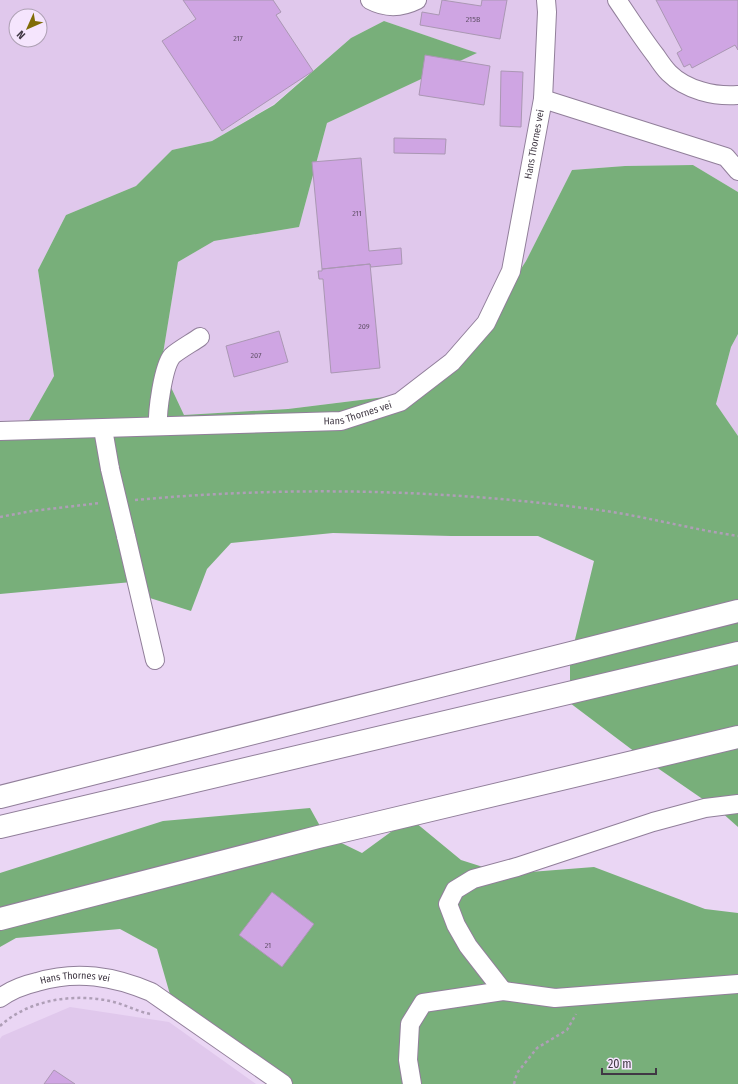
<svg xmlns="http://www.w3.org/2000/svg" width="738" height="1084" viewBox="0 0 738 1084" font-family="'Fira Sans Condensed',sans-serif">
  <style>
    .built { fill: #e0c8ec; fill-rule: evenodd }
    .forest { fill: #78af7a }
    .building { fill: #cfa5e3; stroke: #aa97b3 }
    .lines { fill: none; stroke-linecap: round; stroke-linejoin: round }
    .minor-casing { stroke: #917f9a; stroke-width: 20 }
    .major-casing { stroke: #917f9a; stroke-width: 24 }
    .highway-casing { stroke: #917f9a; stroke-width: 24 }
    .path { stroke: #af9fb7; stroke-width: 2.5; stroke-dasharray: 3 3; stroke-linecap: butt }
    .minor { stroke: #fff; stroke-width: 18 }
    .major { stroke: #fff; stroke-width: 22 }
    .highway { stroke: #fff; stroke-width: 22 }
    .minor-bridge-casing { stroke: #917f9a; stroke-width: 20; stroke-linecap: butt }
    .minor-bridge { stroke: #fff; stroke-width: 18 }
    .labels { text-anchor: middle; dominant-baseline: central; stroke-width: 3; stroke-linejoin: round; paint-order: stroke }
    .number-label { font-size: 8px; fill: #64536c }
    .street-label { font-size: 10px; fill: #403844; stroke: #f5e5fd }
  </style>
  <rect width="100%" height="100%" fill="#ead6f4"/>
  <path class="built" d="M0,0h738v192l-45,-27 -68,1 -53,4 -46,91 -56,87 -78,48 -104,13 -104,6 -23,-49 17,-104 36,-21 85,-14 28,-104 149,-70 -92,-32 -33,17 -77,66 -62,37 -40,9 -36,36 -70,29 -28,55 16,106 -25,44 -29,7zM16,16h24v24h-24z
    M738,334v102l-22,-32 15,-57z
    M70,1007l99,15 87,62h-256v-45l2,-3z"/>
  <path class="forest" d="M384,21l93,32 -150,70 -28,104 -85,14 -36,21 -17,104 23,49 104,-6 105,-13 77,-48 56,-87 46,-91 53,-4 68,-1 45,27v142l-7,13 -15,57 22,32v391l-18,-16 -77,-53 -73,-55v-43l24,-99 -56,-25h-87l-118,-3 -102,10 -24,26 -16,42 -57,-18 -2,-11 -132,12v-167l29,-7 25,-44 -16,-106 28,-55 70,-29 36,-36 40,-9 62,-36 77,-67z
    M310,808l15,27 37,18 48,-35 51,42 44,14 89,-7 111,42 33,4v171h-459l-108,-86 -14,-49 -37,-20 -104,9 -16,9v-74l163,-52z"/>
  <path class="building" d="M183,0h90l8,12 -5,3 37,56 -91,60 -60,-90 34,-22z
    M442,0l39,6 1,-6h25l-7,39 -80,-14 2,-13 17,3z
    M656,0h82v50l-3,-5 -43,23 -2,-4 -6,3 -7,-14 5,-3z
    M425,55l65,11 -6,39 -65,-10z
    M501,71l22,1 -2,55 -21,-1z
    M394,138l52,1 -1,15 -51,-1z
    M361,158l8,93 32,-3 1,16 -31,3 -1,-3 -48,5 -10,-107z
    M370,264l10,104 -49,5 -8,-94h-4l-1,-8h4v-2z
    M279,331l9,31 -54,15 -8,-31z
    M272,892l42,32 -32,43 -43,-32z
    M54,1070l21,14h-31z"/>
  <g class="lines">
    <defs>
      <g id="minor">
        <path d="M370,0c15,8 31,8 47,0"/>
        <path d="M617,0c13,19 25,38 39,56 4,6 8,12 13,17 17,17 46,24 69,22"/>
        <path d="M543,99l183,58 12,14"/>
        <path d="M158,426c-1,-14 5,-59 14,-70 5,-5 21,-14 28,-19"/>
        <path d="M103,429l7,40"/>
        <path id="s1" d="M0,431l341,-10 59,-19 52,-40 34,-39 25,-52 32,-172 4,-87 -1,-12"/>
        <path d="M126,536l29,124"/>
        <path d="M503,991l-35,-45 -12,-21 -8,-21 7,-14 18,-11 44,-12 136,-45 52,-14 33,-4"/>
        <path id="s2" d="M0,998c11,-8 24,-13 37,-16 40,-12 76,-6 114,10l132,92"/>
        <path d="M412,1084l-4,-24 2,-36 13,-21 80,-12 52,7 183,-14"/>
      </g>
      <path id="major" d="M0,919l318,-82 420,-100"/>
      <path id="highway" d="M0,797l738,-186
        M0,827l738,-174"/>
    </defs>
    <use href="#minor" class="minor-casing"/>
    <use href="#major" class="major-casing"/>
    <use href="#highway" class="highway-casing"/>
    <path class="path" d="M135,500c152,-14 306,-11 456,9 50,6 98,20 147,27
      M0,517l32,-6 68,-8
      M0,1026c28,-26 73,-33 110,-25 14,3 26,10 40,13
      M514,1084l3,-11 20,-25 30,-18 9,-16"/>
    <use href="#minor" class="minor"/>
    <use href="#major" class="major"/>
    <use href="#highway" class="highway"/>
    <defs>
      <path id="minor-bridge" d="M110,469l16,67"/>
    </defs>
    <use href="#minor-bridge" class="minor-bridge-casing"/>
    <use href="#minor-bridge" class="minor-bridge"/>
  </g>
  <g class="labels">
    <g class="number-label">
      <text x="473" y="19">215B</text>
      <text x="238" y="38">217</text>
      <text x="357" y="213">211</text>
      <text x="364" y="326">209</text>
      <text x="256" y="355">207</text>
      <text x="268" y="945">21</text>
    </g>
    <g class="street-label">
      <text stroke="none"><textPath href="#s1" startOffset="707">Hans Thornes vei</textPath></text>
      <text stroke="none"><textPath href="#s1" startOffset="359">Hans Thornes vei</textPath></text>
      <text stroke="none"><textPath href="#s2" startOffset="79">Hans Thornes vei</textPath></text>
    </g>
  </g>
  <g transform="translate(28 28) rotate(225)"><circle r="19" fill="#f5e5fd" stroke="#ada0b3"/>
  <path d="M0-3L7 15L0 10L-7 15Z" fill="#806c07"/>
  <text y="-6" font-size="11" font-weight="bold" text-anchor="middle" fill="#403844">N</text>
  </g>
  <path d="M602 1068v6h54v-6" fill="none" stroke="#403844" stroke-width="2"/>
  <text x="608" y="1068" font-size="12" fill="#403844" stroke="#f5e5fd" stroke-width="3" paint-order="stroke">20 m</text>
</svg>
